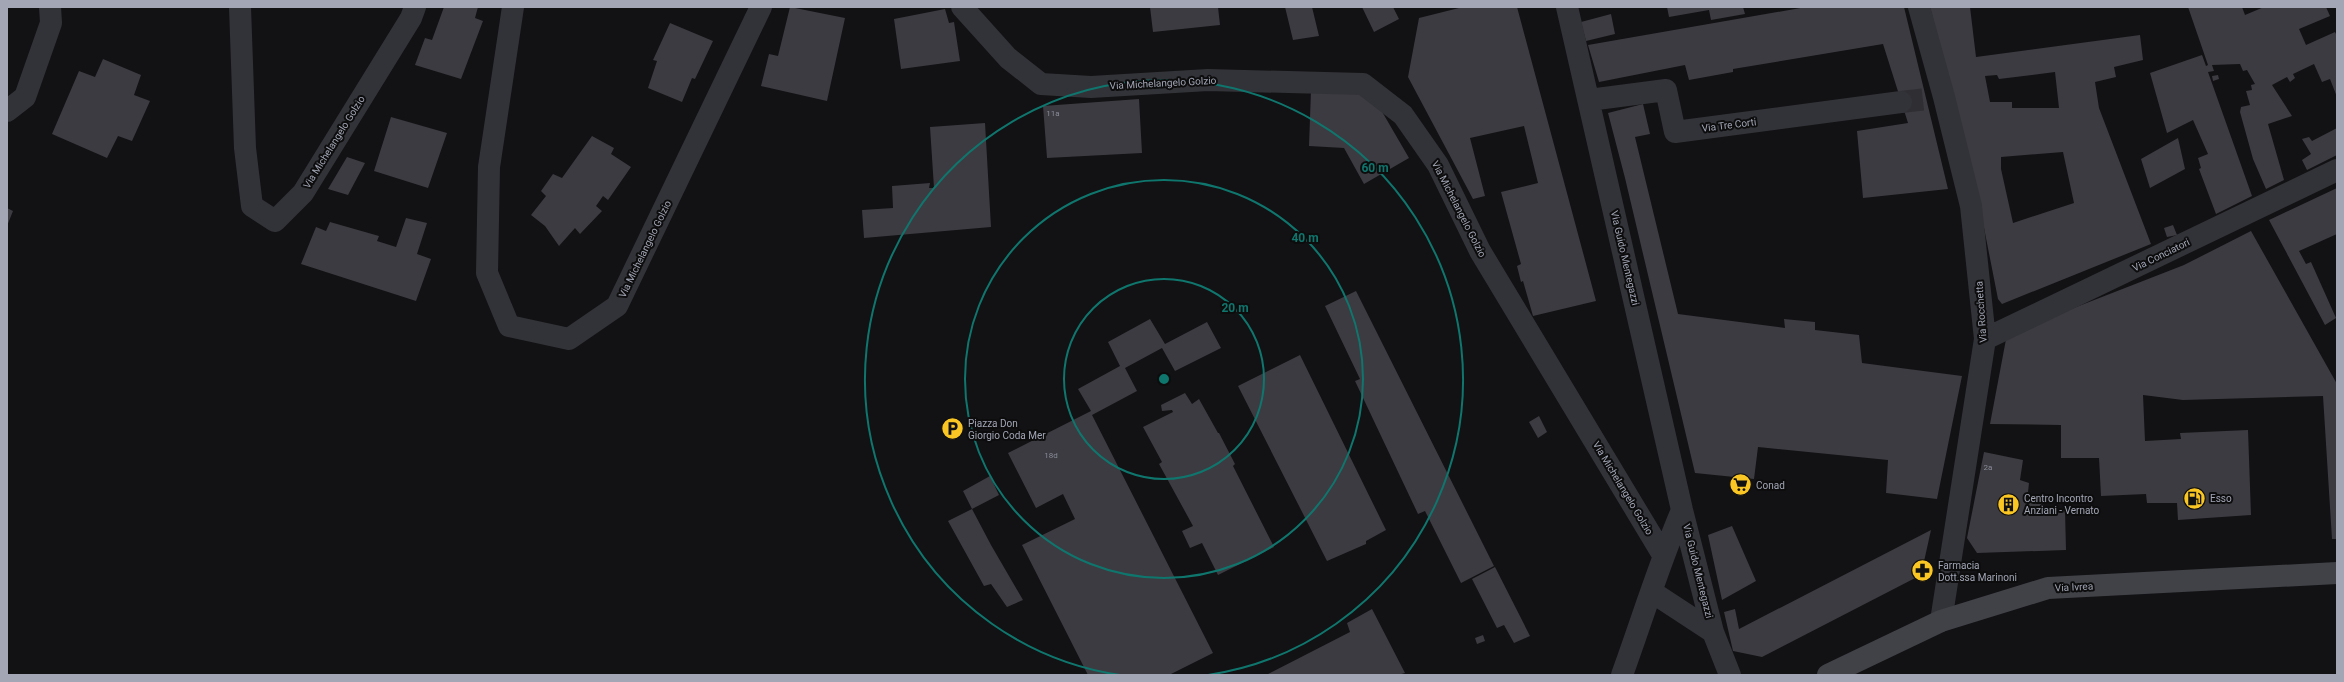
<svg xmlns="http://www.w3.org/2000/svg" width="2344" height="682" viewBox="0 0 2344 682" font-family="Roboto,sans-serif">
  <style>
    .building { fill: #3c3b41; fill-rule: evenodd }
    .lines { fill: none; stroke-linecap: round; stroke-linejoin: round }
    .street-tunnel { stroke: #2f2f33; stroke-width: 22; stroke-dasharray: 22 11; stroke-linecap: butt }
    .street { stroke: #323338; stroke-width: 22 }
    .secondary { stroke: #404248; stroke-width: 22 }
    .ring { fill: none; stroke: #0f766e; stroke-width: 2 }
    .labels { text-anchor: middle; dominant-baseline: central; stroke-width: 4; stroke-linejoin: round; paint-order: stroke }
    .number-label { font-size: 8px; fill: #888b98 }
    .street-label { font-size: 10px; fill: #a2a6b5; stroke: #0d0d0e }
    .poi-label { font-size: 10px; fill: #a2a6b5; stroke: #0d0d0e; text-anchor: start }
    .centre { fill: #0f766e; stroke: #0d0d0e; stroke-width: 2 }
    .ring-label { font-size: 12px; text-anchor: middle; font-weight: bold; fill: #0f766e; stroke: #0d0d0e; stroke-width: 4; stroke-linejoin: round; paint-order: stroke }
  </style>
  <rect width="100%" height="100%" fill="#121113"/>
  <path class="building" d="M444,7h34l-3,11 8,3 -22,58 -46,-14 10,-27 7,2z
    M790,7l55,11 -18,83 -66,-15 8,-32 9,2z
    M1150,7h68l2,18 -67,7z
    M1285,7h27l7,29 -26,4z
    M1362,7h31l6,12 -25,13z
    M1463,7h54l79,294 -63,15 -10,-35 -2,1 -4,-16 4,-2 -20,-72 37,-9 -14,-57 -54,12 15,58 -12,3 -65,-122 11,-59z
    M1667,7h76l2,7 -34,6 -2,-10 -40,7z
    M1806,7h98l44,182 -85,9 -6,-67 51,-8 -25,-79 -150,25v3l-44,8 -4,-15 -86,17 -11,-37z
    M1930,7h40l6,50 164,-22 3,25 -29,7 2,10 -21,5 4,26 52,136 -149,60 -4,-5 -24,-122zM2055,72l4,36h-47v-6h-22l-5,-26 12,-1 2,4zM2063,152l11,51 -61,20 -12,-54v-12z
    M2188,7h54l3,8 19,-8h62l4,9 -31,13 7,16 29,-13 2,4v61l-7,-18 -8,3 -8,-18 -21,10 2,4 -5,4 -3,-5 -15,8 20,31 -24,8 16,56 -18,9 -13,-30 -13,-47 1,-5 9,-2 -4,-14 6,-1 -1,-5 4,-1 -8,-14 -4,1 -3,-7 -28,1 2,6 -6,1 44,124 -36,18 -17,-45 2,-1 -3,-10 10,-4 -15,-34 -26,13 -17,-60 52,-18 4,11 2,-1z
    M945,9l4,14 5,-1 6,39 -59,8 -7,-50z
    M1611,14l4,20 -29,7 -5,-19z
    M670,23l43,18 -18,38 -3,-1 -10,24 -34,-14 9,-27 -4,-1z
    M103,59l38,16 -7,20 16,6 -18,40 -14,-5 -11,22 -55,-24 27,-63 16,6z
    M2218,75l1,4 -6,2 -1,-5z
    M1311,90l53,2 13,11 32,55 -45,26 -20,-36 -35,-2z
    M1139,99l3,54 -95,5 -4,-52z
    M1643,104l7,30 -15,3 43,177 107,14 -1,-9 31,3v8l44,5 3,28 100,13 -25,123 -51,-6 2,-33 -130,-13 -4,32 -59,-6 -70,-295 -17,-65z
    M391,117l56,16 -19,55 -54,-17z
    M985,123l6,104 -127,11 -2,-28 31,-2 -1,-22 38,-3 -1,5h5l-4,-61z
    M2337,128v27l-30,15 -5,-10 9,-6 -9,-15 7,-2 3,4z
    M592,136l22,12 -3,6 20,13 -23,33 -5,-4 -7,10 6,5 -22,23 -5,-6 -16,18 -14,-20 -14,-11 15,-19 -5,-5 12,-17 9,4z
    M2178,138l7,31 -35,19 -9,-29z
    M347,157l18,6 -17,32 -20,-6z
    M2337,188v46l-38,17 7,13 5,-2 25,56 -11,7 -56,-105z
    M7,208l6,3 -6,15z
    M406,218l21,5 -10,31 14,5 -15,42 -115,-37 15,-37 10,4 4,-9 49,14 -2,5 19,6z
    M2173,225l4,10 -10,2 -3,-9z
    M2251,231l86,153v155h-5l-9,-143 -140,4 -40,-5 2,46 36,-2 -1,-6 68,-3 3,85 -73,5 -1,-17h-30l-1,-9 -45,2 -2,-38h-38v-33l-71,-1 17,-90 177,-69z
    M1356,291l138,275 -33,17 -36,-72 -7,3 -63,-133 5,-2 -35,-73z
    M1150,319l15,25 42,-22 14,26 -46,23 -13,-23 -37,20 12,23 -45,24 121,238 -44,22h-81l-66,-130 53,-26 -12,-25 -27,14 -28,-55 83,-42 -13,-22 42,-23 -12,-24z
    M1300,355l86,175 -20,11v3l-39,17 -89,-175z
    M1185,393l7,11 7,-5 19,34h1l16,31 -2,2 41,81 -56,28 -16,-32 -12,5 -8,-17 11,-5 -34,-62 3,-2 -19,-35 30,-15 -1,-2 -10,1 -1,-6z
    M1539,416l8,16 -9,6 -9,-16z
    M1984,452l39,8 -3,20 9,3 -1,9 6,7h9l1,10 21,1 1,40 -89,3 -10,-15z
    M990,476l9,19 -27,14 -9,-18z
    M972,509l19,36 32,55 -16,7 -16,-23 -7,2 -36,-65z
    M1732,526l24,55 -34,19 -14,-65z
    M1931,530l-10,45 -159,82 -29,-6 -9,-39 11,-3 4,20z
    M1495,567l35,69 -16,7 -10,-18 -7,3 -25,-49z
    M1372,609l33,64 -7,2h-132l84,-43 -3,-9z
    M1483,635l2,6 -8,3 -2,-6z"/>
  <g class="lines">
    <path class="street-tunnel" d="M1901,102l26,-3"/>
    <path class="street" d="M240,7l5,141 7,58 23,15 28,-28 108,-175 4,-11
      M513,7l-24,160 -2,106 22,53 60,13 48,-33 144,-299
      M962,7l46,51 33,26 50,3 117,-7 155,4 40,31 35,50 42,86 183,304
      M1567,7l115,503 31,122 17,43
      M1919,7l25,90 27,109 14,133 -44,282
      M1589,100l77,-10 9,42 226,-30
      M7,111l18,-14 26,-74 -1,-16
      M1985,339l352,-169
      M1652,592l61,40
      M1622,675c20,-55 37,-111 60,-165"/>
    <path class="secondary" d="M1828,675l113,-54 107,-33 289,-15"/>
  </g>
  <g class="ring">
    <circle cx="1164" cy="379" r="100"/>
    <circle cx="1164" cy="379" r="199"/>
    <path d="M1120 675A299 299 0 1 1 1208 675"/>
  </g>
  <defs>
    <symbol id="parking-disc" viewBox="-11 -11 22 22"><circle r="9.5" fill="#fac623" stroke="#0d0d0e"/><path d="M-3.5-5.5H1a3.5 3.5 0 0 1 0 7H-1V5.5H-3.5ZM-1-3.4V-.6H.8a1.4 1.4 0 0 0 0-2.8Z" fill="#111"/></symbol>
    <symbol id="supermarket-disc" viewBox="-11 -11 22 22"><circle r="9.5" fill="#fac623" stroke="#0d0d0e"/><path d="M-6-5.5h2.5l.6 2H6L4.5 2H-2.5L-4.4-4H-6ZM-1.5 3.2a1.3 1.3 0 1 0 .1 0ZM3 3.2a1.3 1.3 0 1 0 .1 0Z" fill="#111"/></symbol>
    <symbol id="fuel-disc" viewBox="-11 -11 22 22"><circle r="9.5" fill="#fac623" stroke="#0d0d0e"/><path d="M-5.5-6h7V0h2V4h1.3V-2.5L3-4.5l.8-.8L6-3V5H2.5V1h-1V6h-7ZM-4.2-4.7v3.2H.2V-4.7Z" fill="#111"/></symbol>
    <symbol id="building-disc" viewBox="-11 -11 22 22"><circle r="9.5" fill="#fac623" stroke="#0d0d0e"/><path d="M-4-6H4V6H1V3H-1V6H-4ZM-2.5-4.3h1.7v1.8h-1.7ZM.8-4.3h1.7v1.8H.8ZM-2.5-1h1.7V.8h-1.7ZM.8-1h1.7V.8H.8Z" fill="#111"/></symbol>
    <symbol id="pharmacy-disc" viewBox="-11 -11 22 22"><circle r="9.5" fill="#fac623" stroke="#0d0d0e"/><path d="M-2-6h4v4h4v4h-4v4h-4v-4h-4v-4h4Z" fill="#111"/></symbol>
  </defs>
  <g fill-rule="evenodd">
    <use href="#parking-disc" x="940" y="416" width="25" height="25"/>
    <use href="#supermarket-disc" x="1728" y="472" width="25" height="25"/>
    <use href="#fuel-disc" x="2182" y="486" width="25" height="25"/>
    <use href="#building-disc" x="1996" y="492" width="25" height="25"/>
    <use href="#pharmacy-disc" x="1910" y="558" width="25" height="25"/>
  </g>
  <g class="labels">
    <g class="number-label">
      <text x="1053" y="113">11a</text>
      <text x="1051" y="455">18d</text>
      <text x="1988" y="467">2a</text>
    </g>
    <g class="street-label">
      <text transform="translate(1163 83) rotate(-3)">Via Michelangelo Golzio</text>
      <text transform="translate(1729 125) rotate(-7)">Via Tre Corti</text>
      <text transform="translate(334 142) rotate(-58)">Via Michelangelo Golzio</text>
      <text transform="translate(1459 209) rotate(63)">Via Michelangelo Golzio</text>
      <text transform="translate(645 249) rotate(-64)">Via Michelangelo Golzio</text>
      <text transform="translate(2161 255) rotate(-26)">Via Conciatori</text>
      <text transform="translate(1625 258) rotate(77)">Via Guido Mentegazzi</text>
      <text transform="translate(1981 312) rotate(-94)">Via Rocchetta</text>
      <text transform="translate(1623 488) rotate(59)">Via Michelangelo Golzio</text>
      <text transform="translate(1698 571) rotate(76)">Via Guido Mentegazzi</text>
      <text transform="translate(2074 587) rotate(-3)">Via Ivrea</text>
    </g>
    <g class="poi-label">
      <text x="968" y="423">Piazza Don<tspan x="968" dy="12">Giorgio Coda Mer</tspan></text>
      <text x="1756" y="485">Conad</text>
      <text x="2024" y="498">Centro Incontro<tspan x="2024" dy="12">Anziani - Vernato</tspan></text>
      <text x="2210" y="498">Esso</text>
      <text x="1938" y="565">Farmacia<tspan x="1938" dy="12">Dott.ssa Marinoni</tspan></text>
    </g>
  </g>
  <circle cx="1164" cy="379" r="6" class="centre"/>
  <g class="ring-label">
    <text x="1375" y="172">60 m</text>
    <text x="1305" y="242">40 m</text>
    <text x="1235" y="312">20 m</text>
  </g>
  <rect width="2344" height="682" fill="none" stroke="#a2a6b5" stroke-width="16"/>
</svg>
